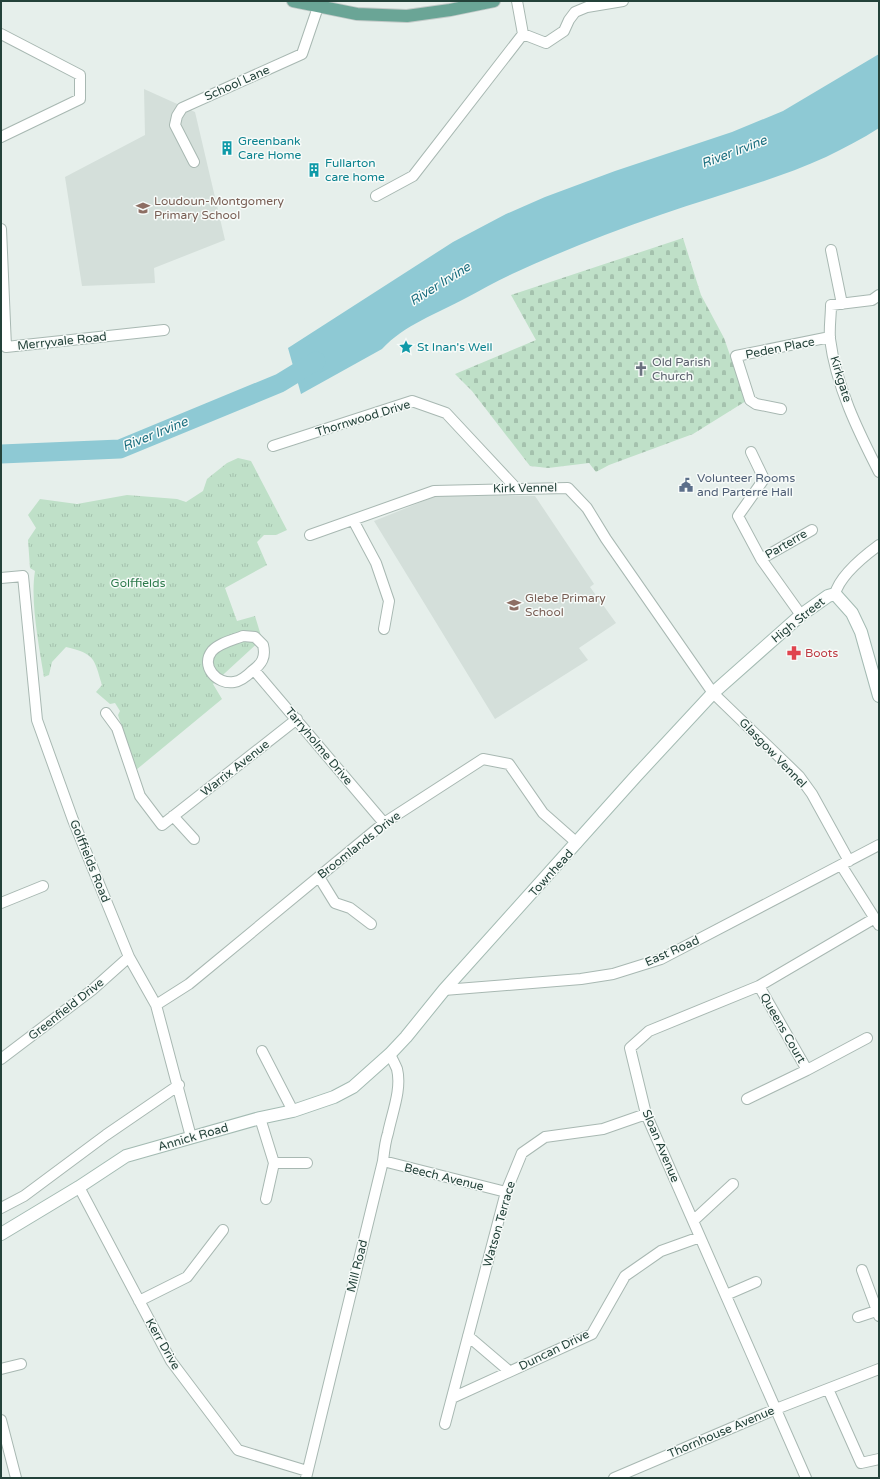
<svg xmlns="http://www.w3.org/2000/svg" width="880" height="1479" viewBox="0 0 880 1479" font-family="'Varela Round',sans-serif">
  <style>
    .built { fill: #d4dfda }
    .cemetery { fill: url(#cemetery-stones) }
    .park { fill: url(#park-tufts) }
    .water { fill: #8ec9d4 }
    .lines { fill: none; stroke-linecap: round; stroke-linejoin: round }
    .river { stroke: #8ec9d4; stroke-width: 19 }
    .minor-casing { stroke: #a8b8b2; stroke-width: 12 }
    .secondary-casing { stroke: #a4bbb3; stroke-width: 14 }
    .primary-casing { stroke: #c2cac8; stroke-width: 14 }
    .minor { stroke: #fff; stroke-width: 10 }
    .secondary { stroke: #fff; stroke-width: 12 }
    .primary { stroke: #6aa596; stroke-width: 12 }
    .labels { text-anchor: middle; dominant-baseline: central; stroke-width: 3; stroke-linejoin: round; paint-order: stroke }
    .street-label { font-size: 12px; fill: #24423a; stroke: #f7fbf9 }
    .culture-label { font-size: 12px; fill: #0d838f; stroke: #f7fbf9; text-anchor: start }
    .education-label { font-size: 12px; fill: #785e54; stroke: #f7fbf9; text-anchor: start }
    .worship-label { font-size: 12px; fill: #5b616d; stroke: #f7fbf9; text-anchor: start }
    .service-label { font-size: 12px; fill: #4e5e75; stroke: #f7fbf9; text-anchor: start }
    .park-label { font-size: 12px; fill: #2d7a4b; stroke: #f7fbf9 }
    .health-label { font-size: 12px; fill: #be3a42; stroke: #f7fbf9; text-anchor: start }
    .water-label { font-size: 13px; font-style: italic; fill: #1c6f80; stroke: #f7fbf9 }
  </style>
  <defs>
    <pattern id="cemetery-stones" width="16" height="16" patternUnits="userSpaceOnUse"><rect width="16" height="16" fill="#bfe0c8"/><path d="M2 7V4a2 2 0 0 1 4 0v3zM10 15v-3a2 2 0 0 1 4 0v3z" fill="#a4c1ad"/></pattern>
    <pattern id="park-tufts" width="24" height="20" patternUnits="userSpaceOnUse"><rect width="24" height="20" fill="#bfe0c8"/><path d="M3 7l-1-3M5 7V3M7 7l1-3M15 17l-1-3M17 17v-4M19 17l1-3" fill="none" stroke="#a4c1ad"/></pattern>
  </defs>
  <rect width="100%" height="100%" fill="#e6efeb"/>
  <path class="built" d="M144,89l51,23 30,128 -71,28 1,15 -73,3 -17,-109 80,-42z
    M470,495l65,1 59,88 -4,3 26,36 -37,25 9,12 -93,59 -121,-198 62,-25z"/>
  <path class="cemetery" d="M683,238l18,57 23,43 22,63 -53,33 -84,31 -13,7 -7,-9 -41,5 -18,-2 -58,-75 -17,-17 81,-34 -25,-45z"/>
  <path class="park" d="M238,458l13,3 36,69 -11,5h-12l-7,7 10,23 -42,23 12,33 18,-5 7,23 -49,45 9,15 -86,71 -18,-55 2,-4 -5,-8 -5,1 -14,-12 6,-7c-8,-27 -7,-31 -36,-38l-14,15 -3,13 -5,2c-5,-31 -14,-76 -9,-106l-5,-3 -2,-28 8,-12 -8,-13 12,-16 37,5 50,-9 50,4 9,3 17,-11 4,-12 20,-16z"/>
  <path class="water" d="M879,54v74c-17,11 -35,20 -53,29 -53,24 -111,39 -166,58 -50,17 -100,37 -148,59 -16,7 -31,16 -46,24 -28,15 -62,27 -84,51l-81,45 -13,-46 165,-106 53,-28 39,-17 70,-26 117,-39 51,-21z"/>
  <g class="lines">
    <path class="river" d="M1,454l119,-5 160,-66 36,-22"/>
    <defs>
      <path id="minor" d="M517,1l6,33 23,9 18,-12 5,-11 6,-8 12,-5 36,-6
        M1,34l79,41v24l-79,38
        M194,162l-19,-37 2,-9 5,-8 120,-54 16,-47
        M376,196l37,-20 110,-142
        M1,229l5,118 158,-17
        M831,250l11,54
        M879,295l-7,5 -41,5c0,11 -2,23 -1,34 6,47 28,92 49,133
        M781,409l-25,-5 -6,-4 -14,-44 94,-19
        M273,446l139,-45 34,12 70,75
        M751,452l13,27 -26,37 23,43 40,56
        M353,520l23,43 13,38 -5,28
        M310,535l124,-44 134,-3 19,20 19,31 107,154 86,83 13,18 37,67
        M761,559l51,-29
        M1,578l22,-2 14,144 36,100 56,137 27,48 35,132
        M835,594c5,-19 29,-38 44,-49
        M243,636l12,1 8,8c3,12 -1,19 -11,26 -5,5 -11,10 -18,11 -17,3 -34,-16 -22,-31 7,-8 21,-11 31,-15z
        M254,670l130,153
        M106,713l11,15 23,68 22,29 135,-106
        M173,816l21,23
        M841,865l38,60
        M319,877l16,26 15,5 21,16
        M1,903l42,-17
        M759,986l48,84
        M444,990l137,-11 32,-5 48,-15 218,-114
        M156,1005l33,-21 195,-161 99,-64 26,5 34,49 34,30
        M262,1051l31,60
        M1,1059l91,-69 37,-33
        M747,1099l60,-29 60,-32
        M260,1118l14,45 -8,36
        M383,1161l123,31
        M274,1163h33
        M79,1187l92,174 67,89 69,21
        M1,1208l23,-12 82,-61 73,-50
        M693,1221l40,-37
        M862,1270l17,46
        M726,1295l30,-13
        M139,1301l48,-24 36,-47
        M858,1317l21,-7
        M468,1336l41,35
        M1,1369l20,-5
        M828,1389l33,74 18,-4
        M452,1398l140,-64 33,-58 36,-25 39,-14
        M1,1420l15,58
        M445,1424l61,-232 16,-39 23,-16 58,-8 43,-15
        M306,1478l77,-317c1,-9 2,-19 5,-28 4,-20 14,-44 9,-64 -2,-5 -5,-10 -7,-15
        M614,1478l162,-69 103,-40
        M806,1478l-160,-364 -16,-66 19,-17 110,-45 116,-68"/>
      <path id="secondary" d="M1,1234l78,-47 47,-31 134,-38 33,-7 41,-14 19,-10 37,-33 16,-17 38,-47 192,-214 77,-83 88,-78 27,-19 7,-2 17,19 9,19 18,64"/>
      <path id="primary" d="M293,1l64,13 50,2 43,-6 44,-9"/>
    </defs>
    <use href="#minor" class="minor-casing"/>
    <use href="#secondary" class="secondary-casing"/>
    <use href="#primary" class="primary-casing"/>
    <use href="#minor" class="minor"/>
    <use href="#secondary" class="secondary"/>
    <use href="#primary" class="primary"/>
  </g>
  <defs>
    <symbol id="building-bare" viewBox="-9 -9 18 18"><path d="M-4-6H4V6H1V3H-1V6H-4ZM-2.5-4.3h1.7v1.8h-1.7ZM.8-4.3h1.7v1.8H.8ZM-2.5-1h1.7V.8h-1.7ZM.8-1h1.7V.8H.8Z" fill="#0f9aa8" stroke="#f7fbf9" stroke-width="2.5" paint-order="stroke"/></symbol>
    <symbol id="school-bare" viewBox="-9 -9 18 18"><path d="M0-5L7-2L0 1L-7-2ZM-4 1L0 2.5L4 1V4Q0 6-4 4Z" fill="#8d6e63" stroke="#f7fbf9" stroke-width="2.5" paint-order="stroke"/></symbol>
    <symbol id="sight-bare" viewBox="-9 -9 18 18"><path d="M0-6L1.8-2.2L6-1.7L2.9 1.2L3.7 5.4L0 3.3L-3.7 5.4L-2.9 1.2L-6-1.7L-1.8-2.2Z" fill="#0f9aa8" stroke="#f7fbf9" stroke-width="2.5" paint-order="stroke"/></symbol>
    <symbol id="church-bare" viewBox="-9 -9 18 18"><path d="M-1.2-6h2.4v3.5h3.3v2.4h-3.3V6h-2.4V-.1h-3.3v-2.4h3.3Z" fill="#6b7280" stroke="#f7fbf9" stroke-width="2.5" paint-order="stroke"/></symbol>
    <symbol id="civic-bare" viewBox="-9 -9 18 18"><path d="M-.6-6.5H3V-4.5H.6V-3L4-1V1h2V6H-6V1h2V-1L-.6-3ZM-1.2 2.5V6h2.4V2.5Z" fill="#5c6f8a" stroke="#f7fbf9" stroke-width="2.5" paint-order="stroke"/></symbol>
    <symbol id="pharmacy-bare" viewBox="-9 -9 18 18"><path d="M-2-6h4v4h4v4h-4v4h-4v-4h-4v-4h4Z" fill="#e0444e" stroke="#f7fbf9" stroke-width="2.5" paint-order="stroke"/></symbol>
  </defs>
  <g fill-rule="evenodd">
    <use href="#building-bare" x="217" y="138" width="20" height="20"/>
    <use href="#building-bare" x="304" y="160" width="20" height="20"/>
    <use href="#school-bare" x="133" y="198" width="20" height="20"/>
    <use href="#sight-bare" x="396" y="337" width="20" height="20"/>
    <use href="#church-bare" x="631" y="359" width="20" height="20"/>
    <use href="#civic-bare" x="676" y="475" width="20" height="20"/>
    <use href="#school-bare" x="504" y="595" width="20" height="20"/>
    <use href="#pharmacy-bare" x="784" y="643" width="20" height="20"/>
  </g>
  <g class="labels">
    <g class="street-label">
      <text transform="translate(237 83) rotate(-24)">School Lane</text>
      <text transform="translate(62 341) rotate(-6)">Merryvale Road</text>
      <text transform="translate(780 348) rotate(-11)">Peden Place</text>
      <text transform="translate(841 379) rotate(73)">Kirkgate</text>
      <text transform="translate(363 418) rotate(-17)">Thornwood Drive</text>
      <text transform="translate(525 488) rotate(-1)">Kirk Vennel</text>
      <text transform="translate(786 544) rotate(-30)">Parterre</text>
      <text transform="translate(798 620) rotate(-39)">High Street</text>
      <text transform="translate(319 746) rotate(50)">Tarryholme Drive</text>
      <text transform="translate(773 753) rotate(46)">Glasgow Vennel</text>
      <text transform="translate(235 768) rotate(-38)">Warrix Avenue</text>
      <text transform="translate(359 845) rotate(-38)">Broomlands Drive</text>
      <text transform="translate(90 861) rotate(68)">Golffields Road</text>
      <text transform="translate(551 873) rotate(-48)">Townhead</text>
      <text transform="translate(672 951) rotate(-24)">East Road</text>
      <text transform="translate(66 1009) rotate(-38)">Greenfield Drive</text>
      <text transform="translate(783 1028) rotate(60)">Queens Court</text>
      <text transform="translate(193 1137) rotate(-16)">Annick Road</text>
      <text transform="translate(661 1146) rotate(67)">Sloan Avenue</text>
      <text transform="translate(444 1177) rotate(14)">Beech Avenue</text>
      <text transform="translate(499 1224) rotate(-74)">Watson Terrace</text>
      <text transform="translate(357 1266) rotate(-76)">Mill Road</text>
      <text transform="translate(163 1344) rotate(60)">Kerr Drive</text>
      <text transform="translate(554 1350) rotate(-26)">Duncan Drive</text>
      <text transform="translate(721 1432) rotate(-23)">Thornhouse Avenue</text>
    </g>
    <g class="culture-label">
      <text x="238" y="141">Greenbank<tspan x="238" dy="14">Care Home</tspan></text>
      <text x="325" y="163">Fullarton<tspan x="325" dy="14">care home</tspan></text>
      <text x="417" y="347">St Inan's Well</text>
    </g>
    <g class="education-label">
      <text x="154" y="201">Loudoun-Montgomery<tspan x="154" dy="14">Primary School</tspan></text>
      <text x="525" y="598">Glebe Primary<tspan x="525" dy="14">School</tspan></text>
    </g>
    <g class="worship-label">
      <text x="652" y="362">Old Parish<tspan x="652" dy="14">Church</tspan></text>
    </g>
    <g class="service-label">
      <text x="697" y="478">Volunteer Rooms<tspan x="697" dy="14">and Parterre Hall</tspan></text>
    </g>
    <g class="park-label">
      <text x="138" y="583">Golffields</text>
    </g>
    <g class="health-label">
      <text x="805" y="653">Boots</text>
    </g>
    <g class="water-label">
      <text transform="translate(734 152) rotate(-21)">River Irvine</text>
      <text transform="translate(440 284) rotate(-32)">River Irvine</text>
      <text transform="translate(155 434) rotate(-22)">River Irvine</text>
    </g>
  </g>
  <rect width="880" height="1479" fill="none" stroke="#24423a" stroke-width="4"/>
</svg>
